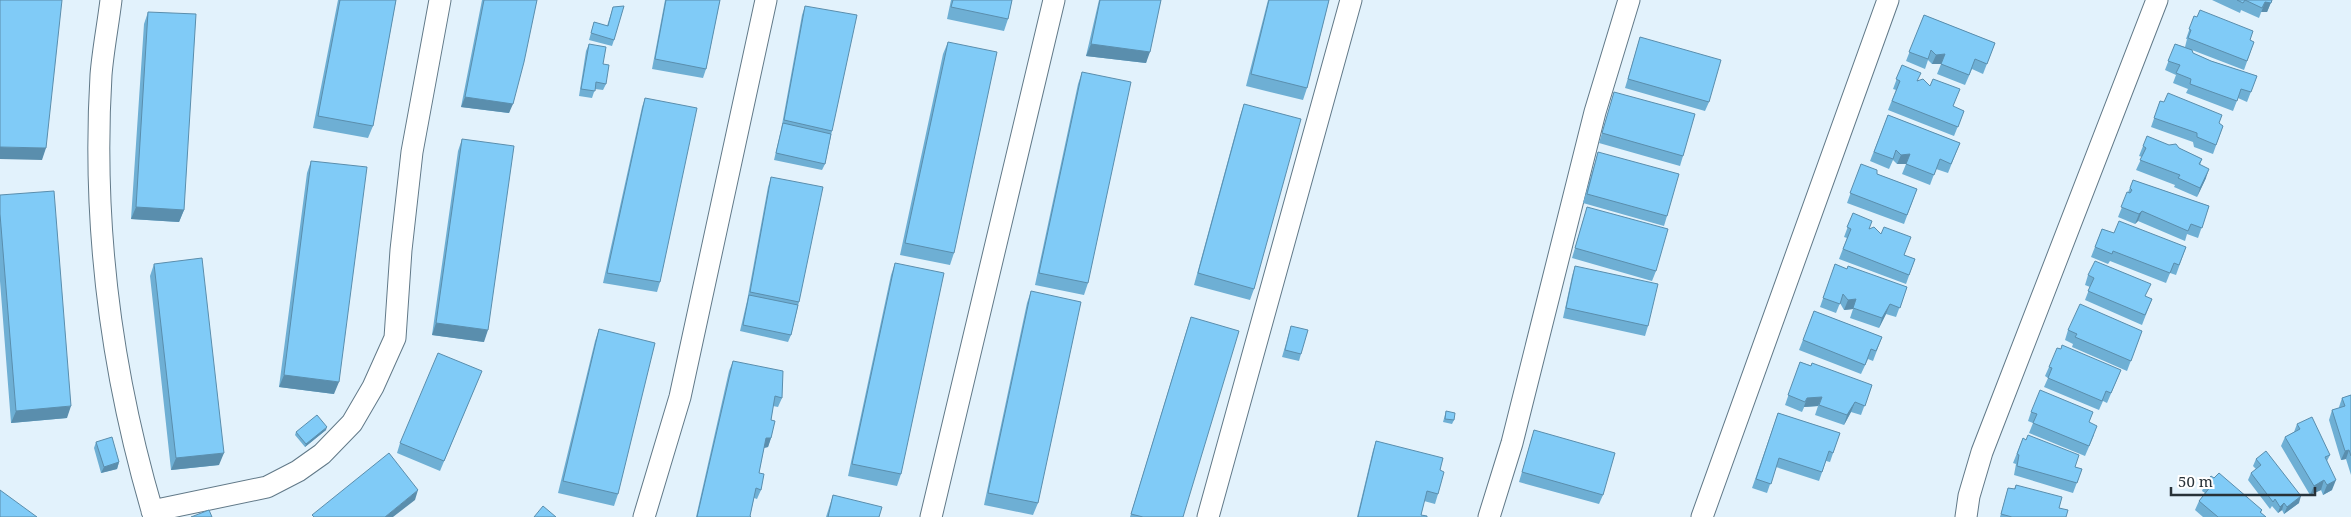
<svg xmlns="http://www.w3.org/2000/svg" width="2351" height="517" viewBox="0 0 2351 517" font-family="'Noto Serif',serif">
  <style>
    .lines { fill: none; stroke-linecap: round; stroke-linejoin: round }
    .street-casing { stroke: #617988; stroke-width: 23 }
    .street { stroke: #fff; stroke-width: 21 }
    .wall { fill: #6eafd4 }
    .shaded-wall { fill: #5a8ead }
    .building { fill: #80cbf7; stroke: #5a8ead }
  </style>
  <rect width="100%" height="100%" fill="#e2f2fc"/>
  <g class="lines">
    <defs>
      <path id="street" d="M111,0c-3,25 -8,50 -10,75 -9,151 10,298 53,442
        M152,511l115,-24 31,-16 24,-17 30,-31 21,-36 22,-49 6,-88 11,-98 28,-152
        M644,517l36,-120 86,-397
        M931,517l123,-517
        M1208,517l143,-517
        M1489,517l23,-74 83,-331 34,-112
        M1702,517l186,-517
        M1966,517l3,-21 13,-44 175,-452"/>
    </defs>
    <use href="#street" class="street-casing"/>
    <use href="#street" class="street"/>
  </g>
  <path class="wall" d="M338,0h58l-23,126 -5,12 -55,-10z
    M482,0h55l-28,113 -48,-6z
    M665,0h55l-14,69 -3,9 -51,-9z
    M951,0h61l-4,19 -4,12 -57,-12z
    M1099,0h62l-15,63 -60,-7z
    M1268,0h61l-22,88 -4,12 -57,-14z
    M2212,0h60l-5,12h-6l-2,6 -18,-8 -1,3z
    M805,6l27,125 -7,33 -3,6 -48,-10 7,-30 21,-115z
    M613,7l1,33 -2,6 -23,-6 5,-18 13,4z
    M148,12l36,198 -5,12 -48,-3 13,-195z
    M1924,15l71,28 -12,31 -11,-5 -7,16 -28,-11 4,-10h-9l-4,-4 -3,9 -19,-8z
    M2194,16l60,26 -10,28 -52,-20 1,3 18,8 46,15 -10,26 -9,-4 -5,13 -47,-18 2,-4 -15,-6 3,-8 -11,-5 10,-26 10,3 2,-8h-1z
    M1640,37l69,65 -4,9 -80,-23z
    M948,42l6,211 -4,12 -50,-10 43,-201z
    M589,44l14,20 3,20 -3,6 -8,-1 -3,9 -13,-2 7,-45z
    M1902,65l16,16 12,5 23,21 11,4 -10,25 -66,-26 8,-20 -3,-1z
    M1082,72l6,211 -4,12 -49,-10 43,-201z
    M1614,92l69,64 -3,10 -81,-23z
    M645,98l15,184 -3,10 -54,-9 39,-176z
    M2160,101l59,22 4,3 -10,28 -19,-7 -1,-5 -42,-15z
    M1244,104l10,185 -4,11 -56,-15 46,-169z
    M1888,115l72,28 -12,30 -12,-4 -6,16 -28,-11 4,-10h-9l-4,-4 -4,9 -19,-8z
    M462,139l22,203 -52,-7 26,-184z
    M2169,145l10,3 23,11 -2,6 6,13 -9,19 -23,-10 1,-2 -39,-15 6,-13 -3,-1 4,-10z
    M1598,152l69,64 -3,10 -81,-23z
    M311,161l23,233 -55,-7 28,-214z
    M1861,164l16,10 40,15 -13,35 -57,-21z
    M771,177l28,125 -8,33 -3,7 -48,-11 7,-30 21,-114z
    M2133,180l76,26 -11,32 -11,-4 -2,7 -47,-20 -3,3 -17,-7z
    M0,195l67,223 -56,5 -11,-142z
    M1587,207l69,64 -4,10 -80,-23z
    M1853,213l16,16 12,5 23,21 11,4 -9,25 -67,-25 8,-21 -3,-1z
    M2102,229l12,4 72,14 -10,28 -6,-2 -4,10 -56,-22 -2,3 -17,-7z
    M895,263l6,211 -4,12 -49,-10 43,-201z
    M154,264l65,201 -48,5 -21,-194z
    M1835,264l12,5 60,18 -11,30 -10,-3 -7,14 -29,-10 3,-9 -9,1 -4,-7 -4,10 -16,-6z
    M1575,266l73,60 -3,10 -82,-18 9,-42z
    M2088,275l64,24 -10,26 -57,-25 5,-13 -5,-2z
    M1031,291l7,212 -5,12 -49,-10 43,-202z
    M1814,311l68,26 -9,24 -5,-2 -7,15 -62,-24z
    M1191,317l-8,200h-53l57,-188z
    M1291,326l10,28 -2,7 -17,-4z
    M599,329l19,165 -4,12 -56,-13 37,-152z
    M2068,330l74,1 -15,40 -55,-24 1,-3 -8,-4z
    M733,361l49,37 -4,9 -5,-1 -2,14v18l-3,9 -4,1 -5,25 2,17 -4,9 -3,-1 -4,18 1,1h-55l33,-146z
    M1800,362l72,23 -11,30 -10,-3 -7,13 -29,-10 3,-9 -14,1 -2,5 -17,-7z
    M2049,367l72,3 -14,33 -4,-2 -4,9 -55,-23 4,-9 -3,-2z
    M478,380l-38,91 -43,-18 3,-10z
    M2351,395v80l-5,-16 -5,1 -12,-40 3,-10 7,-2v-1l3,-9z
    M1446,411l8,9 -2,4 -9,-2z
    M2031,412l58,11 5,12 -9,21 -56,-23 4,-10 -5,-2z
    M1778,413l62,20 -10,29 -4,-1 -7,20 -43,-14 -9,26 -15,-5z
    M2297,424l33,31 -3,6 5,29 -9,5 -2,-5 -11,5 -29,-49 4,-9 9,-5z
    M326,430l-21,17 -10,-12 1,-3z
    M1534,430l69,65 -4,9 -80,-22z
    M2023,438l52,29 7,2 -9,24 -59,-18 2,-11 -3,-1z
    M1376,441l64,29 -2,24 -3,10 -11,-3 -3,14 6,2h-70l16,-67z
    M96,442l23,20 -2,7 -16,4 -7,-25z
    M2256,459l43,44 -15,11 -2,-4 -4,3 -6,-7 -2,3 -22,-29 3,-7 5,-4 -3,-3z
    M2206,482l56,28 -1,3 5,4h-63l-8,-7 4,-9 6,-8 -3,-2z
    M2016,485l43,23 7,9h-66l8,-29 6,1z
    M833,495l46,22h-53z"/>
  <path class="shaded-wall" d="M2272,0l-5,12h-6l-2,6 6,-16z
    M1091,44l59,8 -4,11 -60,-7z
    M1945,54l-4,10h-9l4,-9z
    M465,97l48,7 -4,9 -48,-6z
    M0,147l46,1 -4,12 -42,-1z
    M1910,154l-4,10h-9l4,-9z
    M2209,169l-3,9 -9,19 3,-9z
    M136,207l48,3 -5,12 -48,-3z
    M2142,211l-4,10 -3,3 4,-10z
    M1856,299l-3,10 -9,1 4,-10z
    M1890,304l-4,10 -7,14 3,-10z
    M436,323l52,7 -4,12 -52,-7z
    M284,375l55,7 -5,12 -55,-7z
    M1822,397l-4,9 -14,1 -2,5 5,-14z
    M1855,402l-4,10 -7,13 3,-10z
    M71,406l-4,12 -56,5 5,-12z
    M327,427l-1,3 -21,17 1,-3z
    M766,438h5l-3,9 -5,1z
    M2349,450l-3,9 -5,1 4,-9z
    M224,453l-5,12 -48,5 5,-12z
    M119,462l-2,7 -16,4 3,-6z
    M2324,480l-3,10 -11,5 4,-9z
    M2336,480l-4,10 -9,5 4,-10z
    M418,490l-3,10 -22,17h-8z
    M2301,496l-2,7 -15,11 3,-7z
    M2284,503l-2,7 -4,3 2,-6z"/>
  <path class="building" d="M0,0h62l-16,148 -46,-1z
    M340,0h56l-23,126 -55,-10z
    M484,0h53l-13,62 -11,42 -48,-7z
    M666,0h54l-14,69 -51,-10z
    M953,0h59l-4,19 -57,-12z
    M1100,0h61l-11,52 -59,-8z
    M1269,0h60l-22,88 -56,-14z
    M2237,0h35l-1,3 -6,-1 -3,6 -17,-8 -2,3z
    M624,6l-10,34 -23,-7 3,-11 14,4 5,-19z
    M805,6l52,9 -25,116 -48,-11z
    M2200,10l53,21 -3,9 4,2 -7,19 -59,-23 3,-8 -2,-1 5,-13 3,1z
    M148,12l48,2 -12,196 -48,-3z
    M1924,15l71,28 -8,21 -12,-5 -6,16 -28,-11 4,-10 -9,1 -5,-5 -3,9 -19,-7z
    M1640,37l81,23 -12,42 -81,-23z
    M948,42l49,10 -43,201 -49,-10z
    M589,44l17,3 -3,17 6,1 -3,19 -10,-2 -1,9 -14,-2z
    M2175,44l17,6 1,3 18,8 46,15 -6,16 -10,-3 -4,12 -47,-17 1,-5 -15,-6 4,-8 -12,-4z
    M1902,65l19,8 -4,8 6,-2 7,7 3,-7 27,10 -7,17 11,5 -6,16 -66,-26 8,-20 -4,-2z
    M1082,72l49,10 -43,201 -49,-10z
    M1614,92l81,22 -12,42 -81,-23z
    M2168,93l54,22 -3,8 4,3 -7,19 -19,-8v-4l-43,-15 6,-17 4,1z
    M645,98l52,10 -37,174 -53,-9z
    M1244,104l57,15 -47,170 -56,-16z
    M1888,115l72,28 -9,21 -11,-5 -6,16 -28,-11 4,-10 -9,1 -5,-5 -3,9 -19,-7z
    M783,123l48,11 -6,30 -49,-11z
    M2147,136l22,9 7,-1 3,4 23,11 -3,5 10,5 -9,19 -22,-10 2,-3 -40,-15 6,-12 -3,-2z
    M462,139l52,7 -26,184 -52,-7z
    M1598,152l81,22 -12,42 -80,-22z
    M311,161l56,6 -28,215 -55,-7z
    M1861,164l16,6v4l40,15 -10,26 -57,-22z
    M771,177l52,10 -24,115 -49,-10z
    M2133,180l76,26 -7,22 -11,-4 -3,7 -46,-20 -3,3 -18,-7 6,-15 3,1 2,-3 -2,-2z
    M54,191l17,215 -55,5 -16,-197v-19z
    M1587,207l81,22 -12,42 -81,-23z
    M1853,213l19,8 -3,8 5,-2 7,7 3,-7 27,10 -7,18 11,4 -6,16 -66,-26 8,-20 -4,-2z
    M2119,221l67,26 -7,18 -5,-2 -4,10 -57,-22 -1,3 -17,-7 7,-18 12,4z
    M202,258l22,195 -48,5 -22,-194z
    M2095,261l56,23 -6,12 7,3 -7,16 -57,-24 6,-13 -6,-3z
    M895,263l49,10 -43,201 -49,-10z
    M1835,264l12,5 1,-3 59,21 -7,21 -10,-4 -8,14 -29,-10 3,-9 -8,1 -5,-6 -3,10 -17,-6z
    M1575,266l83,18 -10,42 -82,-18z
    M1031,291l50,11 -43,201 -50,-10z
    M749,295l49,10 -7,30 -48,-10z
    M2080,304l62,27 -11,30 -56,-24 2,-3 -9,-4z
    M1814,311l68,26 -6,14 -5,-2 -6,16 -62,-25z
    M1191,317l48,14 -56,186h-40l-12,-3z
    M1291,326l17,4 -7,24 -16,-4z
    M599,329l56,14 -37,151 -55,-13z
    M2062,345l59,25 -10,23 -5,-2 -4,10 -54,-23 4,-10 -3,-1 8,-19 4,1z
    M438,353l44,18 -38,90 -44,-18z
    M733,361l50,10 -1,27 -7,-2 -4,24 4,1 -4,17h-5l-7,35 5,1 -3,16 -5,-2 -6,28 1,1h-54z
    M1800,362l11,4 1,-3 60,22 -7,21 -10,-4 -8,13 -28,-10 3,-8 -15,1 -2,4 -17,-7z
    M2040,390l53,22 -4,10 8,4 -8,20 -56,-23 4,-9 -6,-2z
    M2351,395v61l-2,-6 -4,1 -13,-41 13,-4 -3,-8z
    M1446,411l9,2 -1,7 -9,-1z
    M1778,413l62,20 -7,20 -4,-2 -7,21 -43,-14 -8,26 -15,-5z
    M317,415l10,12 -21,17 -10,-12z
    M2312,417l18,38 -5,2 11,23 -9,5 -3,-5 -10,6 -29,-49 15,-8 -3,-5z
    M1534,430l81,23 -12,42 -81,-23z
    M2028,435l51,20 -4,12 7,2 -5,14 -60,-17 2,-11 -2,-1 6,-16 3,2z
    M112,437l7,25 -15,5 -8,-25z
    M1376,441l67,17 -3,12 4,2 -6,22 -11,-3 -6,24 6,1v1h-69z
    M2266,451l35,45 -14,11 -3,-4 -4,4 -5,-8 -2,3 -22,-29 10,-8 -5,-6z
    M389,453l29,37 -33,27h-71l-2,-2z
    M2219,473l43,37 -2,2 6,5h-48l-19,-16 12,-15 -5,-4 5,-6 3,2z
    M2016,485l46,12 -3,11 9,2 -2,7h-54l-11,-3 7,-26 7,1z
    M0,490l37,27h-37z
    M833,495l49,12 -3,10h-51z
    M543,506l13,11h-22z
    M209,510l3,7h-21z"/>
  <path d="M2171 487v8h144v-8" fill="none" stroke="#283238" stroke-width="2.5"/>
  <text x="2178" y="487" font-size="15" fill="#283238" stroke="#ffffff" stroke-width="4" paint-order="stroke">50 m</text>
</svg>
